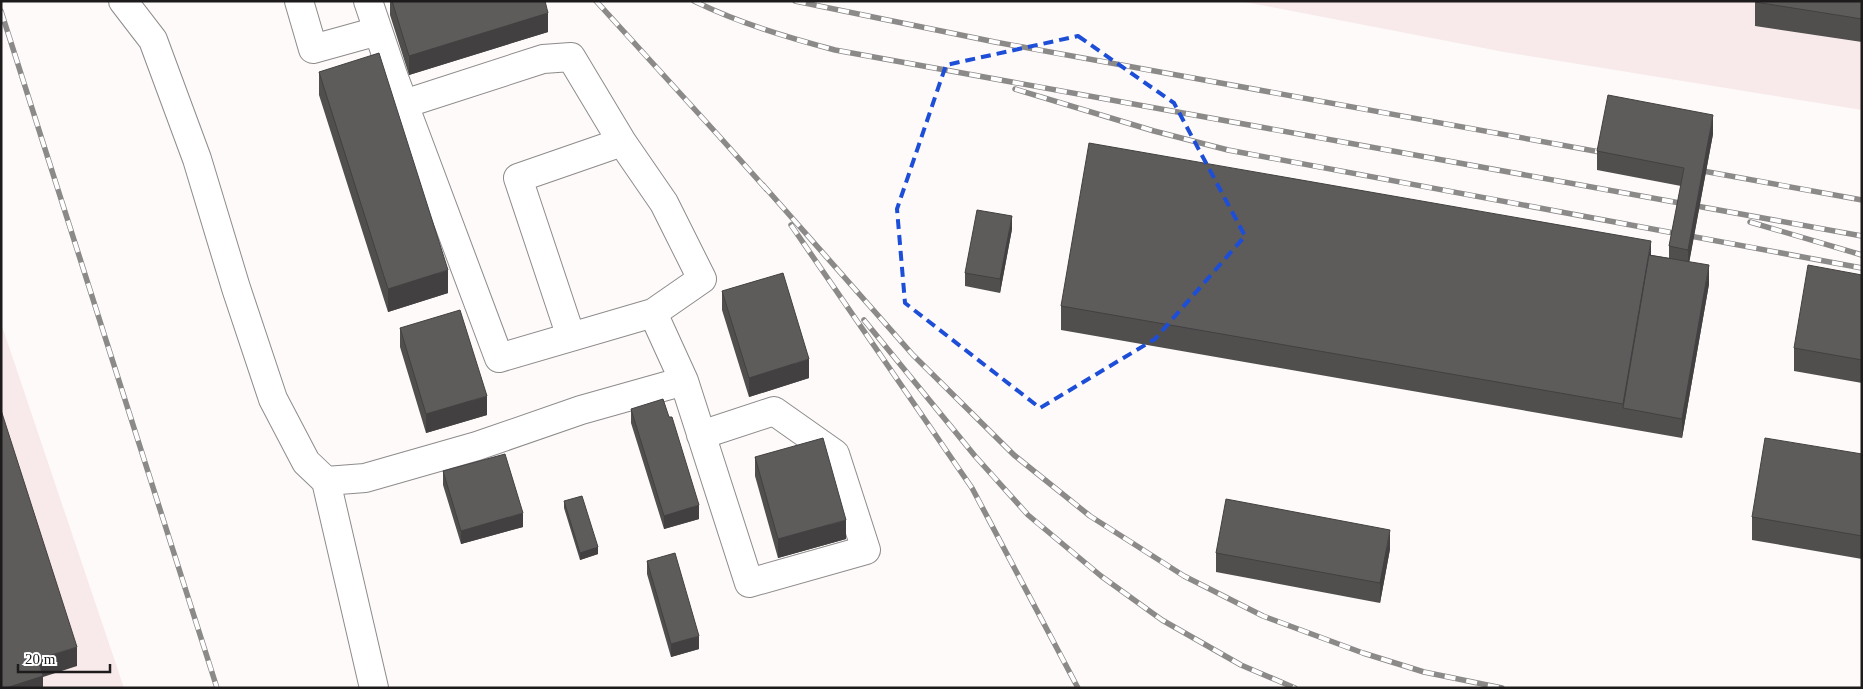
<svg xmlns="http://www.w3.org/2000/svg" width="1863" height="689" viewBox="0 0 1863 689" font-family="Georgia,serif">
  <style>
    .built { fill: #f8eaea }
    .lines { fill: none; stroke-linecap: round; stroke-linejoin: round }
    .minor-casing { stroke: #8e8b8b; stroke-width: 30 }
    .minor { stroke: #fff; stroke-width: 28 }
    .rail-casing { stroke: #8c8989; stroke-width: 5.5 }
    .rail { stroke: #fff; stroke-width: 4; stroke-dasharray: 11; stroke-linecap: butt }
    .wall { fill: #514e4e }
    .shaded-wall { fill: #424040 }
    .building { fill: #5e5b5b; stroke: #424040 }
    .marked { fill: none; stroke: #1d4ed8; stroke-width: 4; stroke-dasharray: 10 6; stroke-linejoin: round }
  </style>
  <rect width="100%" height="100%" fill="#fefafa"/>
  <path class="built" d="M1240,1h622v109l-358,-58z
    M1,323l123,365h-123z"/>
  <g class="lines">
    <defs>
      <path id="minor" d="M123,1l30,39 44,119 39,129 37,111 33,63 20,19 39,-3 112,-32 104,-36 103,-29 65,202 117,-33 -31,-96 -61,-43 -73,24
        M299,1l14,48 65,-18
        M368,1l25,74 106,283 154,-45 31,68
        M404,104l139,-45 28,-2 51,85 42,61 38,76 -49,34
        M571,337l-53,-159 104,-36
        M326,481l48,207"/>
    </defs>
    <use href="#minor" class="minor-casing"/>
    <use href="#minor" class="minor"/>
    <defs>
      <path id="rail" d="M596,1l122,134 49,55
        M694,1c45,22 92,36 141,49l1027,186
        M795,1l200,41 616,112
        M1,11l216,677
        M1015,89l139,42 74,19 634,118
        M1692,169l170,31
        M763,185l150,170 101,100 76,61 94,60 79,40 100,37 61,19 78,16
        M1750,222l112,33
        M791,225l181,263 106,200
        M864,320l111,136 53,59 73,61 61,44 79,45 54,23"/>
    </defs>
    <use href="#rail" class="rail-casing"/>
    <use href="#rail" class="rail"/>
  </g>
  <path class="wall" d="M390,1h155l3,31 -139,43 -19,-60z
    M1755,1h107v41l-107,-16z
    M319,72l129,221 -60,19 -69,-217z
    M1713,134l-24,128 20,22 -27,154 -621,-108v-24l590,-51 18,3v-12l12,-60 -84,-16v-19z
    M1012,229l-12,64 -35,-7v-13z
    M1862,275v108l-68,-12v-23z
    M722,291l87,87 -60,19 -27,-87z
    M400,328l87,87 -61,18 -26,-86z
    M631,409l68,110 -35,10 -33,-106z
    M1862,454v105l-110,-19v-23z
    M755,457l91,82 -68,19 -23,-82z
    M443,471l80,56 -62,17 -18,-59z
    M564,501l34,53 -18,6 -16,-52z
    M1390,549l-10,54 -164,-31v-19z
    M647,561l52,88 -28,8 -24,-83z"/>
  <path class="shaded-wall" d="M548,13v19l-139,43v-19z
    M1713,115v19l-25,135v-19z
    M1012,216v13l-12,64v-14z
    M1651,241v24l-28,143v-4z
    M1709,265v19l-27,154v-19z
    M448,270v23l-60,19v-23z
    M809,359v19l-60,19v-19z
    M487,396v19l-61,18v-19z
    M699,505v14l-35,10v-13z
    M523,513v14l-62,17v-13z
    M846,520v19l-68,19v-19z
    M1390,530v19l-10,54v-20z
    M598,547v7l-18,6v-7z
    M699,636v13l-28,8v-13z
    M77,647v19l-34,11v11h-37l32,-29z"/>
  <path class="building" d="M392,1h153l3,12 -139,43z
    M1755,1h107v18l-107,-17z
    M379,53l69,217 -60,19 -69,-217z
    M1608,95l105,20 -25,135 -19,-4 15,-78 -87,-17z
    M1089,143l562,98 -28,163 -562,-98z
    M977,210l35,6 -12,63 -35,-6z
    M1649,255l60,10 -27,154 -59,-11z
    M1808,265l54,10v85l-68,-12z
    M783,273l26,86 -60,19 -27,-87z
    M460,310l27,86 -61,18 -26,-86z
    M663,399l6,18h3l27,88 -35,11 -33,-107z
    M1,410l76,237 -39,12 5,17 -37,12h-5z
    M823,438l23,82 -68,19 -23,-82z
    M1765,438l97,16v82l-110,-19z
    M505,454l18,59 -62,18 -18,-60z
    M582,496l16,51 -18,6 -16,-52z
    M1226,499l164,31 -10,53 -164,-30z
    M675,553l24,83 -28,8 -24,-83z"/>
  <path class="marked" d="M1078,36l96,67 71,133 -90,103 -115,69 -135,-105 -8,-94 49,-144z"/>
  <rect width="1863" height="689" fill="none" stroke="#1d1b1b" stroke-width="5"/>
  <path d="M18 664v8h92v-8" fill="none" stroke="#1d1b1b" stroke-width="2.5"/>
  <text x="25" y="664" font-size="15" fill="#1d1b1b" stroke="#ffffff" stroke-width="4" paint-order="stroke">20 m</text>
</svg>
